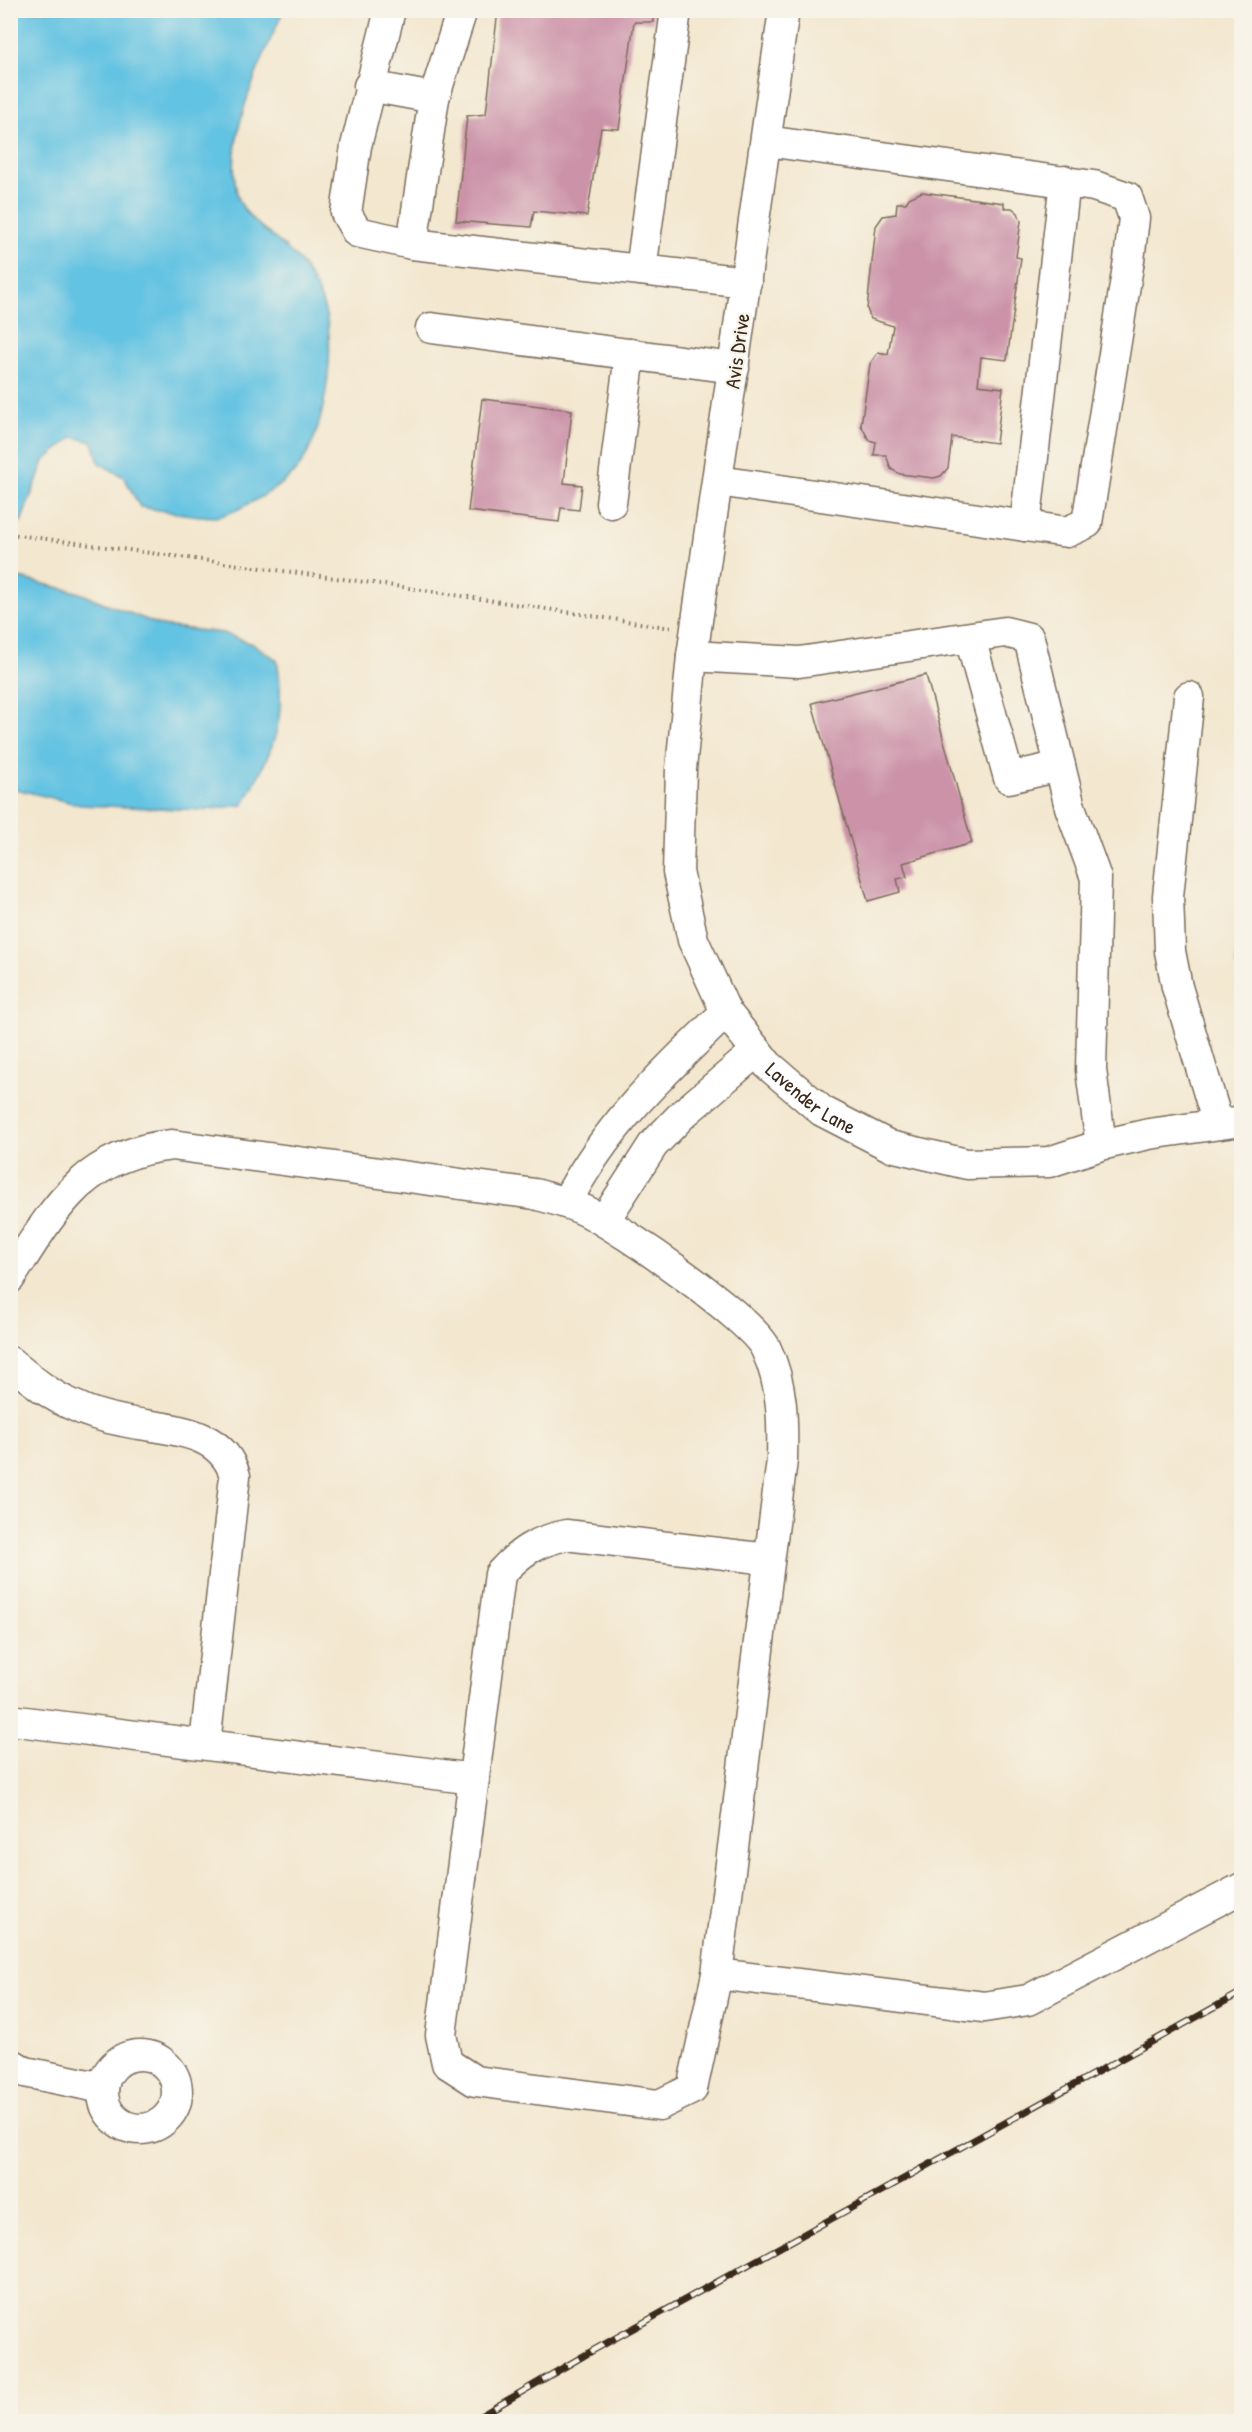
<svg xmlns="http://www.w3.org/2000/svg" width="1252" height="2432" viewBox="0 0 1252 2432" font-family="'Patrick Hand',sans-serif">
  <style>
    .water { fill: #64c3e2; stroke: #507680; stroke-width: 1.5 }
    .building { fill: #cb92a8 }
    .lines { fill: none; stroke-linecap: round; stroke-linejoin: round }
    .minor-casing { stroke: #7b6c5c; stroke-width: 33 }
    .path { stroke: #7b6c5c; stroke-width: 4; stroke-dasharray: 1.5 4.5; stroke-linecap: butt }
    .minor { stroke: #fff; stroke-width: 30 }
    .rail-casing { stroke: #3b2a1e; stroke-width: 7 }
    .rail { stroke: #f7f3e8; stroke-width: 4.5; stroke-dasharray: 14; stroke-linecap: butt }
    .labels { text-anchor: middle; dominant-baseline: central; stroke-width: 4.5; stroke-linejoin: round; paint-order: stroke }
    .street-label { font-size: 21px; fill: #3b2a1e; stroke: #f7f3e8 }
  </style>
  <rect width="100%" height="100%" fill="#f7f3e8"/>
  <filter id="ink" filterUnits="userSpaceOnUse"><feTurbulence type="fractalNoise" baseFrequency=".0167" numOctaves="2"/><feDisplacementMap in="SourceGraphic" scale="12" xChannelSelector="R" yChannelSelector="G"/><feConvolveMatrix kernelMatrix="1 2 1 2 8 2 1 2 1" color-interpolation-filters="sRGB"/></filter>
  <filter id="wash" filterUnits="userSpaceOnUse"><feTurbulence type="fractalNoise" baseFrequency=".008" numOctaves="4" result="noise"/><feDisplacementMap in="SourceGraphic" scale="24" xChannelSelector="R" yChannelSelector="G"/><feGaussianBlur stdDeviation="1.35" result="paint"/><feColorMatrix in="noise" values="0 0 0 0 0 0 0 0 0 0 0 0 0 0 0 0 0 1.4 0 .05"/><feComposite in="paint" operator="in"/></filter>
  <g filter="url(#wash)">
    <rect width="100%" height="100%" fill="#f3e7cf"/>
    <path class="water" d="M10,11h273c-23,54 -61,127 -45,186 6,24 53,49 65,69 8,12 18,30 22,45 11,42 0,122 -27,157 -14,18 -55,41 -77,48 -10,4 -66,-7 -81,-9l-16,-30 -25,-14 -6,-21 -20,-5 -29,24 -23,61 -10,-2z
      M11,576l66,16 85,34 61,7 30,11 24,16c11,65 -5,90 -34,145l-41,5 -121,-5 -70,-17z"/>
    <g id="blocks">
      <path class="building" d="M498,10h156l-1,12h-19l-15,107 -18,-1 -14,88 -53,-5 -3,16 -75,-6 11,-105 19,-2z
        M922,192l82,11v5h8l6,5 3,8 -5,36 5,1 -14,102 -26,-3 -3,28 25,3 -7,55 -44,-6 -4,31 -7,8 -7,2 -34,-4 -9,-5 -5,-14h-12l2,-13 -7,-2 -8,-15 9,-61 8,-12 10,2 5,-28 -22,-7 -4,-10 9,-83 7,-10 13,-2 1,-11h9l3,-5z
        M482,399l90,11 -8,73 18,2 -3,25 -18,-2 -2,14 -91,-11z
        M926,675l46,168 -69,20 4,14 -10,2 3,13 -32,9 -56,-198z
        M1240,930l2,1v37l-7,-1z"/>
    </g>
  </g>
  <g filter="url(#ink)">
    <use href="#blocks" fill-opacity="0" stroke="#7b6c5c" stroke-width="1.5"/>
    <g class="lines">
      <defs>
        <g id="minor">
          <path d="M390,10l-34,136 -10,67 11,19 55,12 334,38"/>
          <path id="s1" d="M784,10l-92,646 -11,113 -3,103 15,68 33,72 42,53 54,46 68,35 77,18 82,-2 52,-17 48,-11 93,-13"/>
          <path d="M369,86l65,12"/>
          <path d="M412,244l22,-146 28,-88"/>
          <path d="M641,270l35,-260"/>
          <path d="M431,328l303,40"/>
          <path d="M718,481l349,51 20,-9 42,-263 5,-42 -7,-21 -33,-11 -328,-45"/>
          <path d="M611,503l19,-149"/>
          <path d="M1025,526l40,-345"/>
          <path d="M970,638l39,140 51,-12"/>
          <path d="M692,656l107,6 206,-30 24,6 41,169 26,71 -5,192 10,75"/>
          <path d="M1189,697l-21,199 2,55 7,36 41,137"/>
          <path d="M566,1203c41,-79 97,-130 160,-191"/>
          <path d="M604,1221l49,-76 30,-31 74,-63"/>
          <path d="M10,1278c44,-69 73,-124 162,-133l363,49c17,5 35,9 51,17 35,18 166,107 180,138 17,36 17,72 16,111l-65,514 -25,115 -33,16 -184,-24 -28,-18 -6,-28 59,-461c21,-23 35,-32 66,-39l202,24"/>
          <path d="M10,1362c21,17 40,34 65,44 14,7 32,12 48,15 40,9 99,6 112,55l-30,268"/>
          <path d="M10,1720l464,59"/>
          <path d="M717,1974l267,33 44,-7 214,-112"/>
          <circle cx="140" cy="2092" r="37"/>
          <path d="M10,2063l15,9 78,16"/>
        </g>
      </defs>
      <use href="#minor" class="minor-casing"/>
      <path class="path" d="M10,534l392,53 270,41"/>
      <use href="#minor" class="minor"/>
      <defs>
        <path id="rail" d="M470,2422l122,-71 650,-359"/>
      </defs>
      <use href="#rail" class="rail-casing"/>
      <use href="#rail" class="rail"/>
    </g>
  </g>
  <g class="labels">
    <g class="street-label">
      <text transform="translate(737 351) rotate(-82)">Avis Drive</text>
      <text stroke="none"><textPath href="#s1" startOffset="1140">Lavender Lane</textPath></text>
    </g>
  </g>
  <rect width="1252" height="2432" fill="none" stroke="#f7f3e8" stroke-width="36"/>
</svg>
